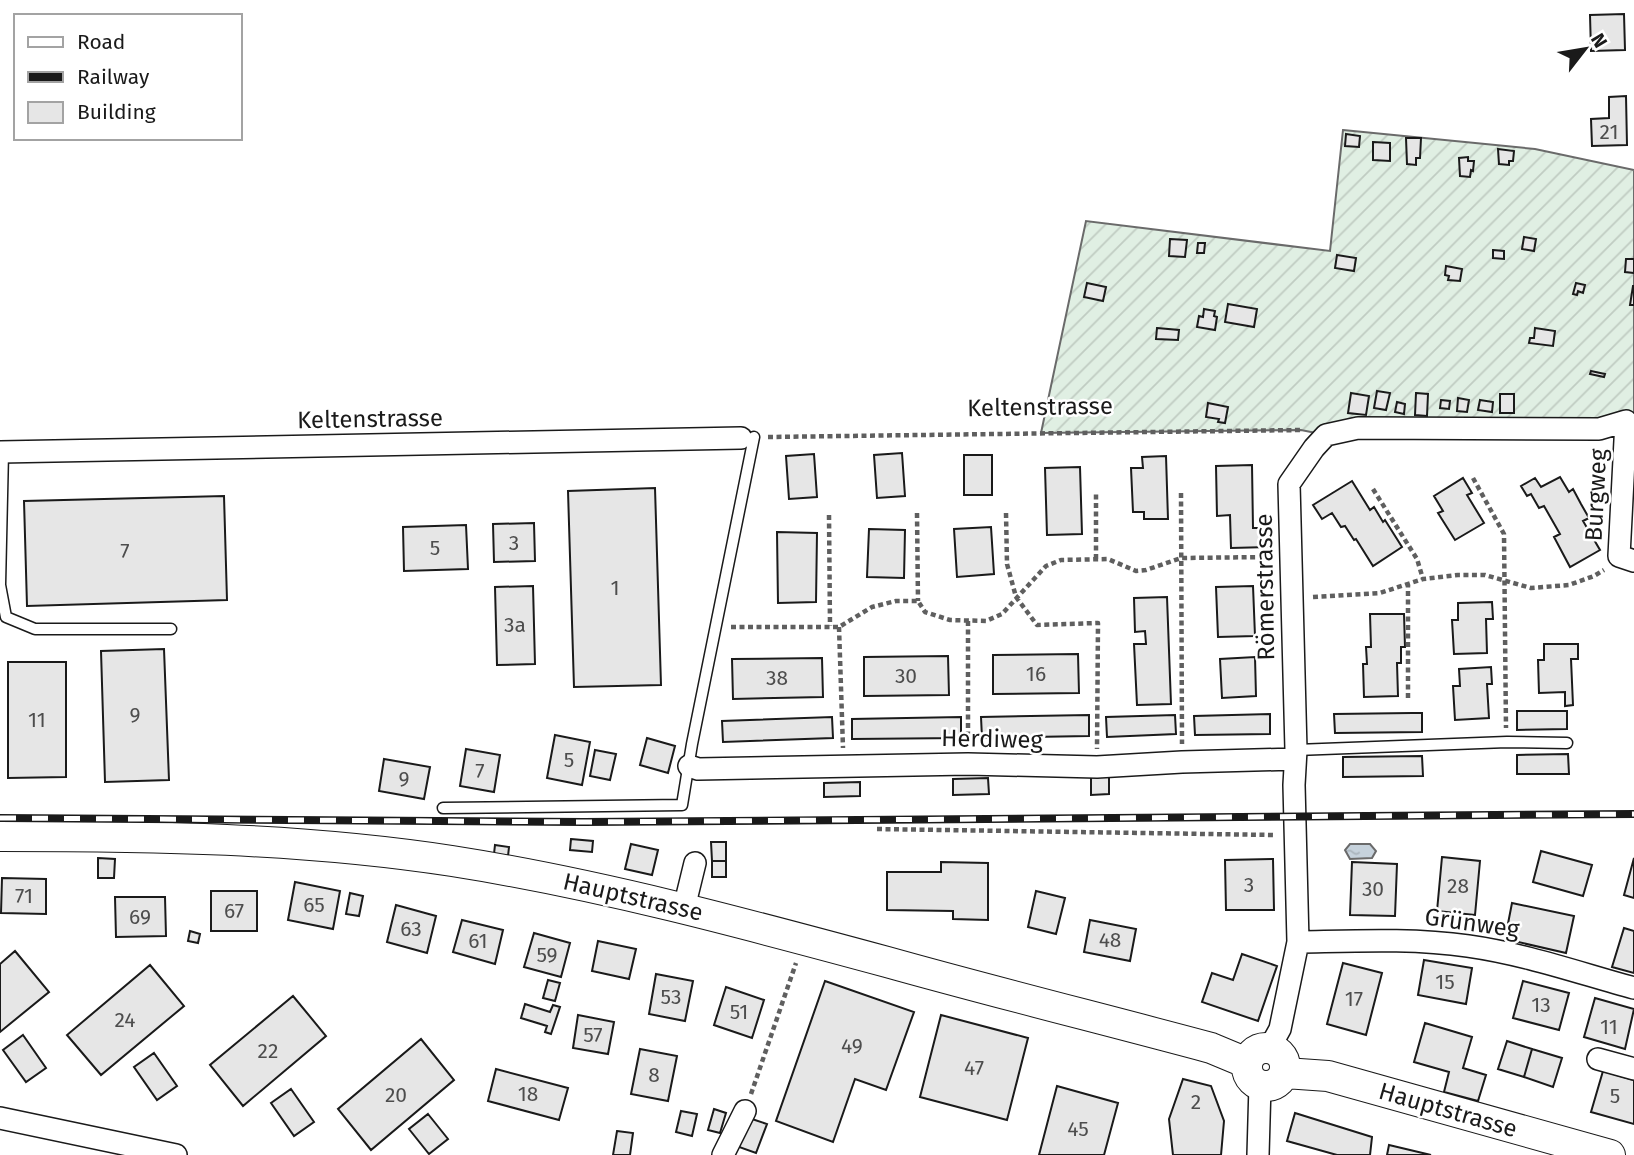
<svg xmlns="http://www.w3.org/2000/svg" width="1634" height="1155" viewBox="0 0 1634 1155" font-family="'Fira Sans',sans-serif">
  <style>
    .garden { fill: url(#garden-furrows); stroke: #6a6a6a; stroke-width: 2 }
    .water { fill: url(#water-ripples); stroke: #6a6a6a; stroke-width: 2 }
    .building { fill: #e6e6e6; stroke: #1a1a1a; stroke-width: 2 }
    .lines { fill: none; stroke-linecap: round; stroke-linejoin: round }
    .lane-casing { stroke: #1a1a1a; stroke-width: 13 }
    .street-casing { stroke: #1a1a1a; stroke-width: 24 }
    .secondary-casing { stroke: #1a1a1a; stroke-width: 32 }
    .path { stroke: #5f5f5f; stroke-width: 4.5; stroke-dasharray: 5 3.5; stroke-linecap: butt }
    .lane { stroke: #fff; stroke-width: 10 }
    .street { stroke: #fff; stroke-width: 21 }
    .secondary { stroke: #fff; stroke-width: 30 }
    .rail-casing { stroke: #1a1a1a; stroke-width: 8 }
    .rail { stroke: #fff; stroke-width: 5; stroke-dasharray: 16; stroke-linecap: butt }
    .labels { text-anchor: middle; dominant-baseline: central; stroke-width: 5; stroke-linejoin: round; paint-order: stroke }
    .number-label { font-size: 21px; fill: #4d4d4d }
    .street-label { font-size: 24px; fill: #1a1a1a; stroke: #fff }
  </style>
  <defs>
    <pattern id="garden-furrows" width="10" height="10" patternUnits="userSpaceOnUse" patternTransform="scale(1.75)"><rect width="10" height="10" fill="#e0efe3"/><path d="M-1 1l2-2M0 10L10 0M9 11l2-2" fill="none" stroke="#c0ccc2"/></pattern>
    <pattern id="water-ripples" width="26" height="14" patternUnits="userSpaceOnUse" patternTransform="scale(1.75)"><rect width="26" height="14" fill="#c6d2dc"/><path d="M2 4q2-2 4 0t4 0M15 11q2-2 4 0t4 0" fill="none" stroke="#aab4bc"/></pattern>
  </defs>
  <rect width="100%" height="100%" fill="#fff"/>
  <path class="garden" d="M1343,130l192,19 99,21v247l-308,18 -25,-5 -260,3 45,-212 244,30z"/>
  <path class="water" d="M1350,844h20l6,7 -4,7 -22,1 -5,-9z"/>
  <path class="building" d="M1624,14l1,36 -34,1 -1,-36z
    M1626,96l1,49 -35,1 -1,-27 18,-1v-21z
    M1346,134l14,2 -1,11 -14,-1z
    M1406,138h15l-1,20h-4v7l-9,-1z
    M1373,142l17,1v18l-17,-1z
    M1498,149l16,2 -1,10h-4v4l-10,-1z
    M1468,157v4h6l-1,10 -2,-1 -1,7 -10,-1 -1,-18z
    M1524,237l12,2 -2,12 -12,-2z
    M1170,239l17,1 -2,17 -16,-1z
    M1198,243h7l-1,10h-7z
    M1493,250l11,1v8l-11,-1z
    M1337,255l19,3 -2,13 -19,-3z
    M1626,259h8v14l-9,-1z
    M1446,266l16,3 -2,12 -12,-1 1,-4 -4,-1z
    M1087,283l19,4 -3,14 -19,-4z
    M1576,283l9,2 -2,8 -5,-2 -1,4 -4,-1z
    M1633,286h1v19h-4z
    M1228,304l29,5 -3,18 -29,-5z
    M1204,309l11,2 -1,5 3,1 -2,13 -18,-3 2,-11 4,1z
    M1157,328l22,2 -1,10 -22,-1z
    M1535,328l20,3 -2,15 -24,-3 1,-5h4z
    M1591,371l14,3 -1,3 -14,-3z
    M1377,391l13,2 -4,17 -12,-2z
    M1351,393l18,3 -3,19 -18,-2z
    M1416,393l12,1 -1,22 -12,-1z
    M1500,394h14v19h-14z
    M1458,398l11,2 -2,12 -10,-1z
    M1441,400l9,1 -1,8 -9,-1z
    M1480,400l13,2 -1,10 -14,-2z
    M1397,402l8,2 -1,10 -9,-2z
    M1208,403l20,4 -3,16 -7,-1 1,-3 -13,-2z
    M902,453l3,43 -28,2 -3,-43z
    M814,454l3,43 -28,2 -3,-43z
    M964,455h28v40h-28z
    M1166,456l2,63h-24v-7h-11l-2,-44h12l-1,-11z
    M1252,465l1,63h16v19l-38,1 -1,-33 -13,1 -1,-50z
    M1080,467l2,67 -35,1 -2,-67z
    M1560,477l9,15 4,-3 8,15 8,14 -6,3 17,29 -30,17 -16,-30 6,-3 -16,-28 -5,2 -8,-14 -4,2 -6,-10 14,-8 6,9z
    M1463,478l9,15 -5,2 17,28 -29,17 -17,-27 5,-2 -9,-15z
    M1352,481l18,29 4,-3 9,15 2,-2 17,27 -29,19 -17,-27 -2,1 -9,-14 -4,1 -9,-14 -10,6 -9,-14z
    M655,488l6,197 -87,2 -6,-196z
    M224,496l3,104 -200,6 -3,-105z
    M534,523l1,38 -41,1 -1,-38z
    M466,525l2,44 -64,2 -1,-44z
    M991,527l3,47 -37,3 -3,-48z
    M869,529l36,1 -1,48 -37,-1z
    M777,532l40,1 -1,69 -38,1z
    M533,586l2,78 -38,1 -2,-78z
    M1253,586l2,50 -37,1 -2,-50z
    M1167,597l4,107 -34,1 -3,-61h12l-1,-13 -10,1 -1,-34z
    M1492,602l1,17h-7l1,34 -33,1 -2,-34h6v-17z
    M1370,614h34l1,33h-4v16h-4l1,33 -34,1 -1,-33h4l-1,-17h5z
    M1544,644h34v15h-7l2,46 -8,1v-14l-26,1 -1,-33h6z
    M164,649l5,131 -64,2 -4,-131z
    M1078,654l1,39 -86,1v-39z
    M948,656l1,39 -85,1v-39z
    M1255,657l1,39 -34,2 -2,-39z
    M822,658l1,39 -90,2 -1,-40z
    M8,662h58v115l-58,1z
    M1491,667l1,17h-5l2,34 -34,2 -2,-34h7l-1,-17z
    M1517,711h50v18l-50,1z
    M1412,713h10v19l-87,1 -1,-19z
    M1270,714v20l-75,1 -1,-19z
    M1089,715v21l-107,2 -1,-21z
    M1175,715l1,19 -69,3 -1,-20z
    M832,717l1,21 -110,4 -1,-21z
    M961,717v21l-109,1v-20z
    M555,735l35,7 -8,43 -35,-7z
    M647,738l28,8 -7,27 -28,-8z
    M466,749l34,6 -6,37 -34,-6z
    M595,750l21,4 -6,26 -20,-4z
    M1568,754l1,20h-52v-19z
    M1422,756l1,20 -80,1v-20z
    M384,759l46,8 -6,32 -45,-8z
    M1091,777h18v17l-18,1z
    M988,778l1,16 -36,1v-16z
    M860,782v14l-36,1v-14z
    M571,839l22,2 -1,11 -22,-2z
    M711,842h15v19h-14z
    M631,844l27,6 -6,25 -27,-6z
    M495,845l14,2 -1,9 -14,-2z
    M1541,851l51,14 -9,31 -50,-14z
    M1442,857l38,4 -5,54 -38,-4z
    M98,858l17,1 -1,19h-16z
    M1634,858v40l-10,-3z
    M1273,859l1,51h-48l-1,-50z
    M712,861h14v16h-14z
    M941,862l47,1v57l-35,-1v-8l-66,-1v-38h54z
    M1352,862l45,2 -2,52 -45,-1z
    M2,878l44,1v35l-45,-1z
    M295,882l45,9 -7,38 -45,-9z
    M211,891h46v40h-46z
    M1036,891l29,7 -9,36 -28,-7z
    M350,893l13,3 -4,20 -13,-2z
    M115,897h50l1,39 -50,1z
    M1512,903l62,13 -8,37 -61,-14z
    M396,905l40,11 -9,37 -40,-11z
    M462,920l41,10 -8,34 -42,-12z
    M1090,920l46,9 -6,32 -46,-9z
    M1624,928l10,3v42l-22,-6z
    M190,931l10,3 -2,9 -10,-2z
    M534,933l36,10 -9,34 -37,-10z
    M598,941l38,8 -7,30 -37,-8z
    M15,951l34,41 -49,40v-68z
    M1242,954l35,12 -19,55 -56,-19 10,-29 21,7z
    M1424,960l48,8 -6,36 -48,-9z
    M1343,963l39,10 -16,62 -39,-11z
    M150,965l34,41 -83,69 -34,-40z
    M656,974l37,7 -8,40 -36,-7z
    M548,980l12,3 -5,18 -12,-3z
    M825,981l89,31 -28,78 -31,-11 -22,63 -57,-21z
    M1523,981l46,12 -10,37 -46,-12z
    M726,987l38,13 -12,38 -38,-13z
    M293,996l33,40 -83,70 -33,-41z
    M1595,998l39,11 -9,40 -41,-12z
    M525,1004l25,8 3,-7 7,2 -9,27 -6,-2 2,-6 -26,-8z
    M578,1015l36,7 -6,32 -35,-6z
    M941,1015l87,23 -21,82 -87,-23z
    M1425,1023l47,14 -9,31 23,7 -8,26 -34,-9 5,-20 -35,-10z
    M23,1035l23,33 -20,14 -23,-32z
    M421,1039l33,41 -83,70 -33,-41z
    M1507,1041l25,8 -8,28 -26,-8z
    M640,1049l37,7 -9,45 -37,-7z
    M1532,1049l30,9 -9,29 -29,-10z
    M154,1053l23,33 -20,14 -23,-33z
    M496,1069l72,19 -9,32 -71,-19z
    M1603,1071l31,9v44l-43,-12z
    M1183,1079l28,7 13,35 -3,34h-48l-4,-36z
    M1057,1086l61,17 -14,52h-65z
    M291,1089l23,33 -20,14 -23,-33z
    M714,1109l12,4 -6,20 -12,-3z
    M681,1111l16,3 -5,22 -16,-4z
    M1295,1113l77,24 -2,18h-33l-50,-14z
    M428,1114l20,25 -19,15 -20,-25z
    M749,1118l18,6 -11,29 -17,-6z
    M617,1131l16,2 -3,22h-17z
    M1389,1145l42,10h-44z"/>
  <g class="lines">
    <defs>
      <path id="lane" d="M3,452l-3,133 6,32 29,12h136
        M1296,750l211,-8 60,1
        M443,808l239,-3 10,-61 62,-307"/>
      <path id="street" d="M0,452l741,-14
        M689,766l9,3 270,-5 129,3 85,-5 113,-3
        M684,908l11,-45
        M1298,942c57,-1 114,-4 170,4 57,8 111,27 166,42
        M1270,1047l10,-18 18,-87 -4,-157 2,-35 -7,-266 25,-36 12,-13 32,-7 241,1 27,-8 -7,135 15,5
        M1598,1059l36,10
        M0,1118l176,37
        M723,1155l22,-44
        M1258,1155l2,-70"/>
      <path id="secondary" d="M0,836c151,0 302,2 452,25 147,23 291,62 435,101 107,30 216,57 324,86l36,15
        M1247 1067a19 19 0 1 1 38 0a19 19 0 1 1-38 0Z
        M1285,1073l43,3 282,79"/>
    </defs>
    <use href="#lane" class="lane-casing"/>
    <use href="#street" class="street-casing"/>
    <use href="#secondary" class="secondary-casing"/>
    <path class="path" d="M768,437l534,-7
      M1473,478l31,56 2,194
      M1373,489l44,70 6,20
      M1181,493l1,251
      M917,513l1,88
      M1006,513l1,51 9,33 21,28 61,-2 -1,126
      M829,515l1,111
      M1096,559v-68
      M1313,597l67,-4 43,-14 35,-4h27l46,13 38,-3 25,-9 10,-6
      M968,621v122
      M731,627h108l33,-20 24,-6h22l7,11 25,8 36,1 16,-7 44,-48 15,-6 47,-1 28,12 10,-1 35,-12 91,-1
      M839,627l4,121
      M1408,698v-113
      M877,829l397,6
      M751,1094l45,-131"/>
    <use href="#lane" class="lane"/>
    <use href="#street" class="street"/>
    <use href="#secondary" class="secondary"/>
    <defs>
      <path id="rail" d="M0,818l584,4 1050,-8"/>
    </defs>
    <use href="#rail" class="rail-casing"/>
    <use href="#rail" class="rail"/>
  </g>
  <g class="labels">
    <g class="number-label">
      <text x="1609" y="132">21</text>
      <text x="514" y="543">3</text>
      <text x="435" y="548">5</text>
      <text x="125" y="551">7</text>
      <text x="615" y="588">1</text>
      <text x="515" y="625">3a</text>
      <text x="1036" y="674">16</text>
      <text x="906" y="676">30</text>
      <text x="777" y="678">38</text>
      <text x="135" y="715">9</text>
      <text x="37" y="720">11</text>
      <text x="569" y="760">5</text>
      <text x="480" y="771">7</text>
      <text x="404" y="779">9</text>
      <text x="1249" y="885">3</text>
      <text x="1458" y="886">28</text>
      <text x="1373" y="889">30</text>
      <text x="24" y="896">71</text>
      <text x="314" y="905">65</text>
      <text x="234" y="911">67</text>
      <text x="140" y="917">69</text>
      <text x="411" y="929">63</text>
      <text x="1110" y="940">48</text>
      <text x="478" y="941">61</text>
      <text x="547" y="955">59</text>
      <text x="1445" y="982">15</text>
      <text x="671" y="997">53</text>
      <text x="1354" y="999">17</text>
      <text x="1541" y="1005">13</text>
      <text x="739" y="1012">51</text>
      <text x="125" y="1020">24</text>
      <text x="1609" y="1027">11</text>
      <text x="593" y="1035">57</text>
      <text x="852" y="1046">49</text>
      <text x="268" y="1051">22</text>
      <text x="974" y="1068">47</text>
      <text x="654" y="1075">8</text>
      <text x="528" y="1094">18</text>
      <text x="396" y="1095">20</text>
      <text x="1615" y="1096">5</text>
      <text x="1196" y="1102">2</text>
      <text x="1078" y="1129">45</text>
    </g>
    <g class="street-label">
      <text transform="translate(1040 407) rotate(-1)">Keltenstrasse</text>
      <text transform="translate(370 419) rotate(-1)">Keltenstrasse</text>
      <text transform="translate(1596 495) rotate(-87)">Burgweg</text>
      <text transform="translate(1265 587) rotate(-91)">Römerstrasse</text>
      <text transform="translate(992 739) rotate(1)">Herdiweg</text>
      <text transform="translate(633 897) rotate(13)">Hauptstrasse</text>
      <text transform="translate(1472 923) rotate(8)">Grünweg</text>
      <text transform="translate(1448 1110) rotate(16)">Hauptstrasse</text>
    </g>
  </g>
  <rect x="14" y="14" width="228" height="126" fill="#ffffff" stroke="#a3a3a3" stroke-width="2"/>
  <rect x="28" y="37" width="35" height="10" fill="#ffffff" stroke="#a3a3a3" stroke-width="2"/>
  <text x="77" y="49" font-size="21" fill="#1a1a1a">Road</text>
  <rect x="28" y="72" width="35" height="10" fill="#1a1a1a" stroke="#a3a3a3" stroke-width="2"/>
  <text x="77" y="84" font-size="21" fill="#1a1a1a">Railway</text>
  <rect x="28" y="102" width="35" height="21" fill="#e6e6e6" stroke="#a3a3a3" stroke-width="2"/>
  <text x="77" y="119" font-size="21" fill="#1a1a1a">Building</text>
  <g transform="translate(1585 49) rotate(59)" stroke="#ffffff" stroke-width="5" paint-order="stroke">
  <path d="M0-5L12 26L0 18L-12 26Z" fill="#1a1a1a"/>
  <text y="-10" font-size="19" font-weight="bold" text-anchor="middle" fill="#1a1a1a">N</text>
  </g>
</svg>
